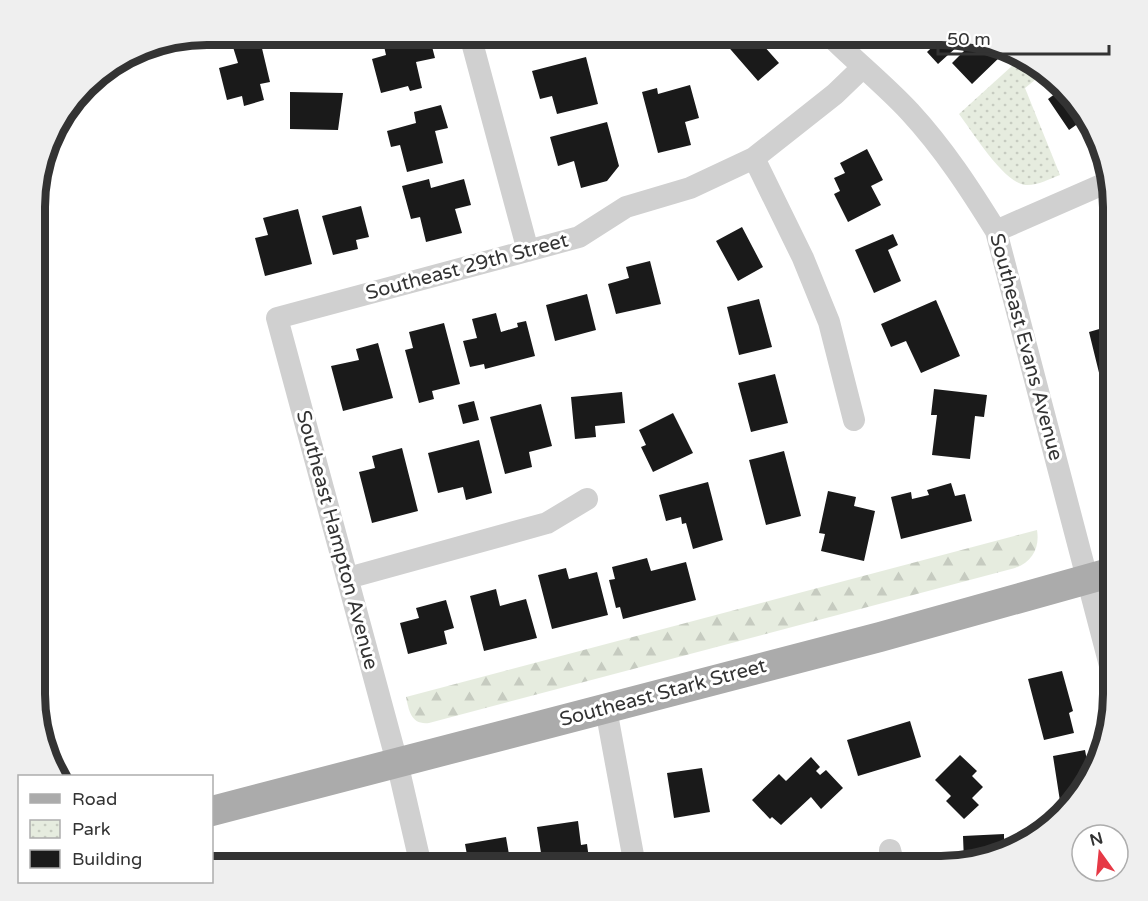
<svg xmlns="http://www.w3.org/2000/svg" width="1148" height="901" viewBox="0 0 1148 901" font-family="'Varela Round',sans-serif">
  <style>
    .forest { fill: url(#forest-firs) }
    .park { fill: url(#park-dots) }
    .building { fill: #1a1a1a }
    .lines { fill: none; stroke-linecap: round; stroke-linejoin: round }
    .minor { stroke: #d0d0d0; stroke-width: 22 }
    .major { stroke: #ababab; stroke-width: 30 }
    .labels { text-anchor: middle; dominant-baseline: central; stroke-width: 6; stroke-linejoin: round; paint-order: stroke }
    .street-label { font-size: 20px; fill: #333; stroke: #fff }
    .rim { fill: none; stroke: #333; stroke-width: 8 }
  </style>
  <defs>
    <pattern id="forest-firs" width="22" height="20" patternUnits="userSpaceOnUse" patternTransform="scale(1.5)"><rect width="22" height="20" fill="#e6ecdf"/><path d="M5 1l3.5 6h-7zM16 11l3.5 6h-7z" fill="#c6cbc0"/></pattern>
    <pattern id="park-dots" width="8" height="8" patternUnits="userSpaceOnUse" patternTransform="scale(1.5)"><rect width="8" height="8" fill="#e6ecdf"/><path d="M2 2h.1M6 6h.1" fill="none" stroke="#c6cbc0" stroke-width="1.8" stroke-linecap="round"/></pattern>
  </defs>
  <rect width="100%" height="100%" fill="#fff"/>
  <path class="forest" d="M1037,530c3,18 -5,32 -22,38l-586,155c-18,2 -20,-12 -23,-26z"/>
  <path class="park" d="M1022,57l23,15 -20,16 35,87c-11,4 -23,11 -35,10 -22,-3 -53,-54 -66,-71z"/>
  <path class="building" d="M426,35h3l6,23 -19,4 6,26 -12,3 -2,-5 -27,7 -9,-34 14,-4 -2,-9z
    M718,35h46l4,5 -5,5 16,18 -21,18z
    M945,35l49,10 9,9 -31,30 -20,-21 12,-12 -5,-6 -21,19 -11,-12z
    M260,40l10,42 -10,2 4,16 -20,6 -2,-10 -15,4 -8,-32 19,-5 -5,-16z
    M586,57l12,47 -41,10 -5,-18 -12,3 -8,-28z
    M690,85l9,33 -14,4 6,23 -33,8 -16,-61 15,-4 1,6z
    M1063,88l23,30 -17,12 -21,-31z
    M290,92l53,1 -5,37 -48,-1z
    M441,105l7,23 -13,3 8,32 -36,9 -7,-27 -9,2 -4,-16 29,-8 -2,-11z
    M607,122l12,44 -12,15 -26,7 -7,-27 -16,5 -8,-29z
    M867,149l16,31 -12,6 10,19 -33,17 -14,-28 6,-3 -6,-13 11,-5 -5,-10z
    M429,179l2,9 33,-9 7,26 -16,4 7,24 -36,9 -6,-25 -9,2 -9,-33z
    M361,206l8,31 -13,3 2,9 -25,6 -11,-39z
    M298,209l14,55 -47,12 -10,-38 13,-3 -5,-17z
    M742,227l21,40 -25,14 -22,-40z
    M893,234l5,11 -10,5 13,31 -27,12 -19,-43z
    M650,261l11,43 -45,10 -8,-30 21,-6 -3,-11z
    M587,294l9,36 -41,11 -9,-36z
    M759,299l13,48 -33,8 -12,-48z
    M936,300l24,56 -39,17 -15,-32 -15,6 -10,-23z
    M496,313l5,19 17,-5 -1,-4 9,-2 9,35 -50,13 -1,-5 -14,3 -7,-26 14,-3 -5,-19z
    M444,323l16,61 -28,7 2,8 -15,4 -14,-53 8,-2 -4,-16z
    M1113,325v61l-10,3 -14,-57z
    M378,343l15,55 -50,13 -12,-45 28,-6 -3,-11z
    M775,374l13,49 -37,9 -13,-49z
    M934,389l53,6 -3,22 -9,-1 -5,43 -38,-4 5,-40h-6z
    M622,392l3,31 -30,3 1,11 -21,2 -4,-42z
    M474,401l5,19 -16,4 -5,-19z
    M541,404l11,42 -23,6 3,15 -27,7 -15,-57z
    M673,413l20,40 -40,19 -12,-25 5,-2 -7,-15z
    M479,440l13,53 -26,7 -3,-13 -25,6 -10,-40z
    M402,448l16,63 -46,12 -13,-51 16,-4 -3,-12z
    M784,451l17,65 -35,9 -17,-65z
    M708,482l15,58 -30,9 -7,-26 -4,1 -1,-7 -15,4 -7,-26z
    M951,483l4,13 10,-2 7,27 -71,18 -10,-42 20,-5 1,7 17,-4 -2,-5z
    M828,491l28,6 -2,9 21,5 -11,50 -43,-10 4,-17 -6,-1z
    M647,558l4,13 35,-9 10,38 -73,19 -3,-12 -4,1 -7,-28 6,-1 -3,-12z
    M566,568l3,11 28,-7 11,43 -56,14 -14,-54z
    M496,589l4,17 26,-7 11,39 -53,13 -14,-55z
    M446,600l8,28 -10,3 3,13 -39,10 -8,-31 19,-5 -3,-10z
    M1062,671l11,40 -4,2 5,20 -30,7 -16,-61z
    M910,721l11,36 -63,19 -11,-36z
    M1085,750l5,27 -20,31 -8,6 -9,-58z
    M960,755l17,16 -5,5 11,11 -11,11 7,7 -15,14 -18,-18 5,-5 -16,-16z
    M811,757l9,10 -4,4 4,4 6,-5 17,18 -22,21 -10,-12 -30,28 -9,-8 -2,2 -18,-19 27,-26 7,7z
    M702,768l8,44 -36,6 -7,-45z
    M578,821l3,24 6,-1 2,15 -46,7 -6,-39z
    M1004,834v20l-40,8 -1,-26z
    M506,837l5,29h-42l-4,-22z
    M371,856l2,10h-48v-2z
    M831,860l2,6h-25z"/>
  <g class="lines">
    <path class="minor" d="M470,35l58,216
      M829,35c26,26 56,50 81,77 34,37 60,77 86,119l117,446
      M754,158l49,100 26,64 25,98
      M996,231l112,-49
      M348,578l199,-55 40,-24
      M606,709l29,157
      M890,850l4,16
      M421,866l-24,-104 -120,-444 302,-81 47,-30 64,-19 64,-30 81,-64 27,-26"/>
    <path class="major" d="M212,811l668,-174 233,-65"/>
  </g>
  <g class="labels">
    <g class="street-label">
      <text transform="translate(467 267) rotate(-15)">Southeast 29th Street</text>
      <text transform="translate(1026 347) rotate(75)">Southeast Evans Avenue</text>
      <text transform="translate(337 540) rotate(75)">Southeast Hampton Avenue</text>
      <text transform="translate(663 693) rotate(-15)">Southeast Stark Street</text>
    </g>
  </g>
  <path d="M0 0H1148V901H0ZM207 45H941A162 162 0 0 1 1103 207V694A162 162 0 0 1 941 856H207A162 162 0 0 1 45 694V207A162 162 0 0 1 207 45Z" fill="#efefef" fill-rule="evenodd"/>
  <path class="rim" d="M207 45H941A162 162 0 0 1 1103 207V694A162 162 0 0 1 941 856H207A162 162 0 0 1 45 694V207A162 162 0 0 1 207 45Z"/>
  <rect x="18" y="775" width="195" height="108" fill="#ffffff" stroke="#adadad" stroke-width="1.5"/>
  <rect x="30" y="794" width="30" height="9" fill="#ababab" stroke="#adadad" stroke-width="1.5"/>
  <text x="72" y="805" font-size="18" fill="#333333">Road</text>
  <rect x="30" y="820" width="30" height="18" fill="url(#park-dots)" stroke="#adadad" stroke-width="1.5"/>
  <text x="72" y="835" font-size="18" fill="#333333">Park</text>
  <rect x="30" y="850" width="30" height="18" fill="#1a1a1a" stroke="#adadad" stroke-width="1.5"/>
  <text x="72" y="865" font-size="18" fill="#333333">Building</text>
  <g transform="translate(1100 853) rotate(345)"><circle r="28" fill="#ffffff" stroke="#adadad" stroke-width="1.5"/>
  <path d="M0-4.5L10 22L0 15L-10 22Z" fill="#e63946"/>
  <text y="-9" font-size="16" font-weight="bold" text-anchor="middle" fill="#333333">N</text>
  </g>
  <path d="M938 45v9h171v-9" fill="none" stroke="#333333" stroke-width="3"/>
  <text x="947" y="45" font-size="18" fill="#333333" stroke="#ffffff" stroke-width="4.5" paint-order="stroke">50 m</text>
</svg>
